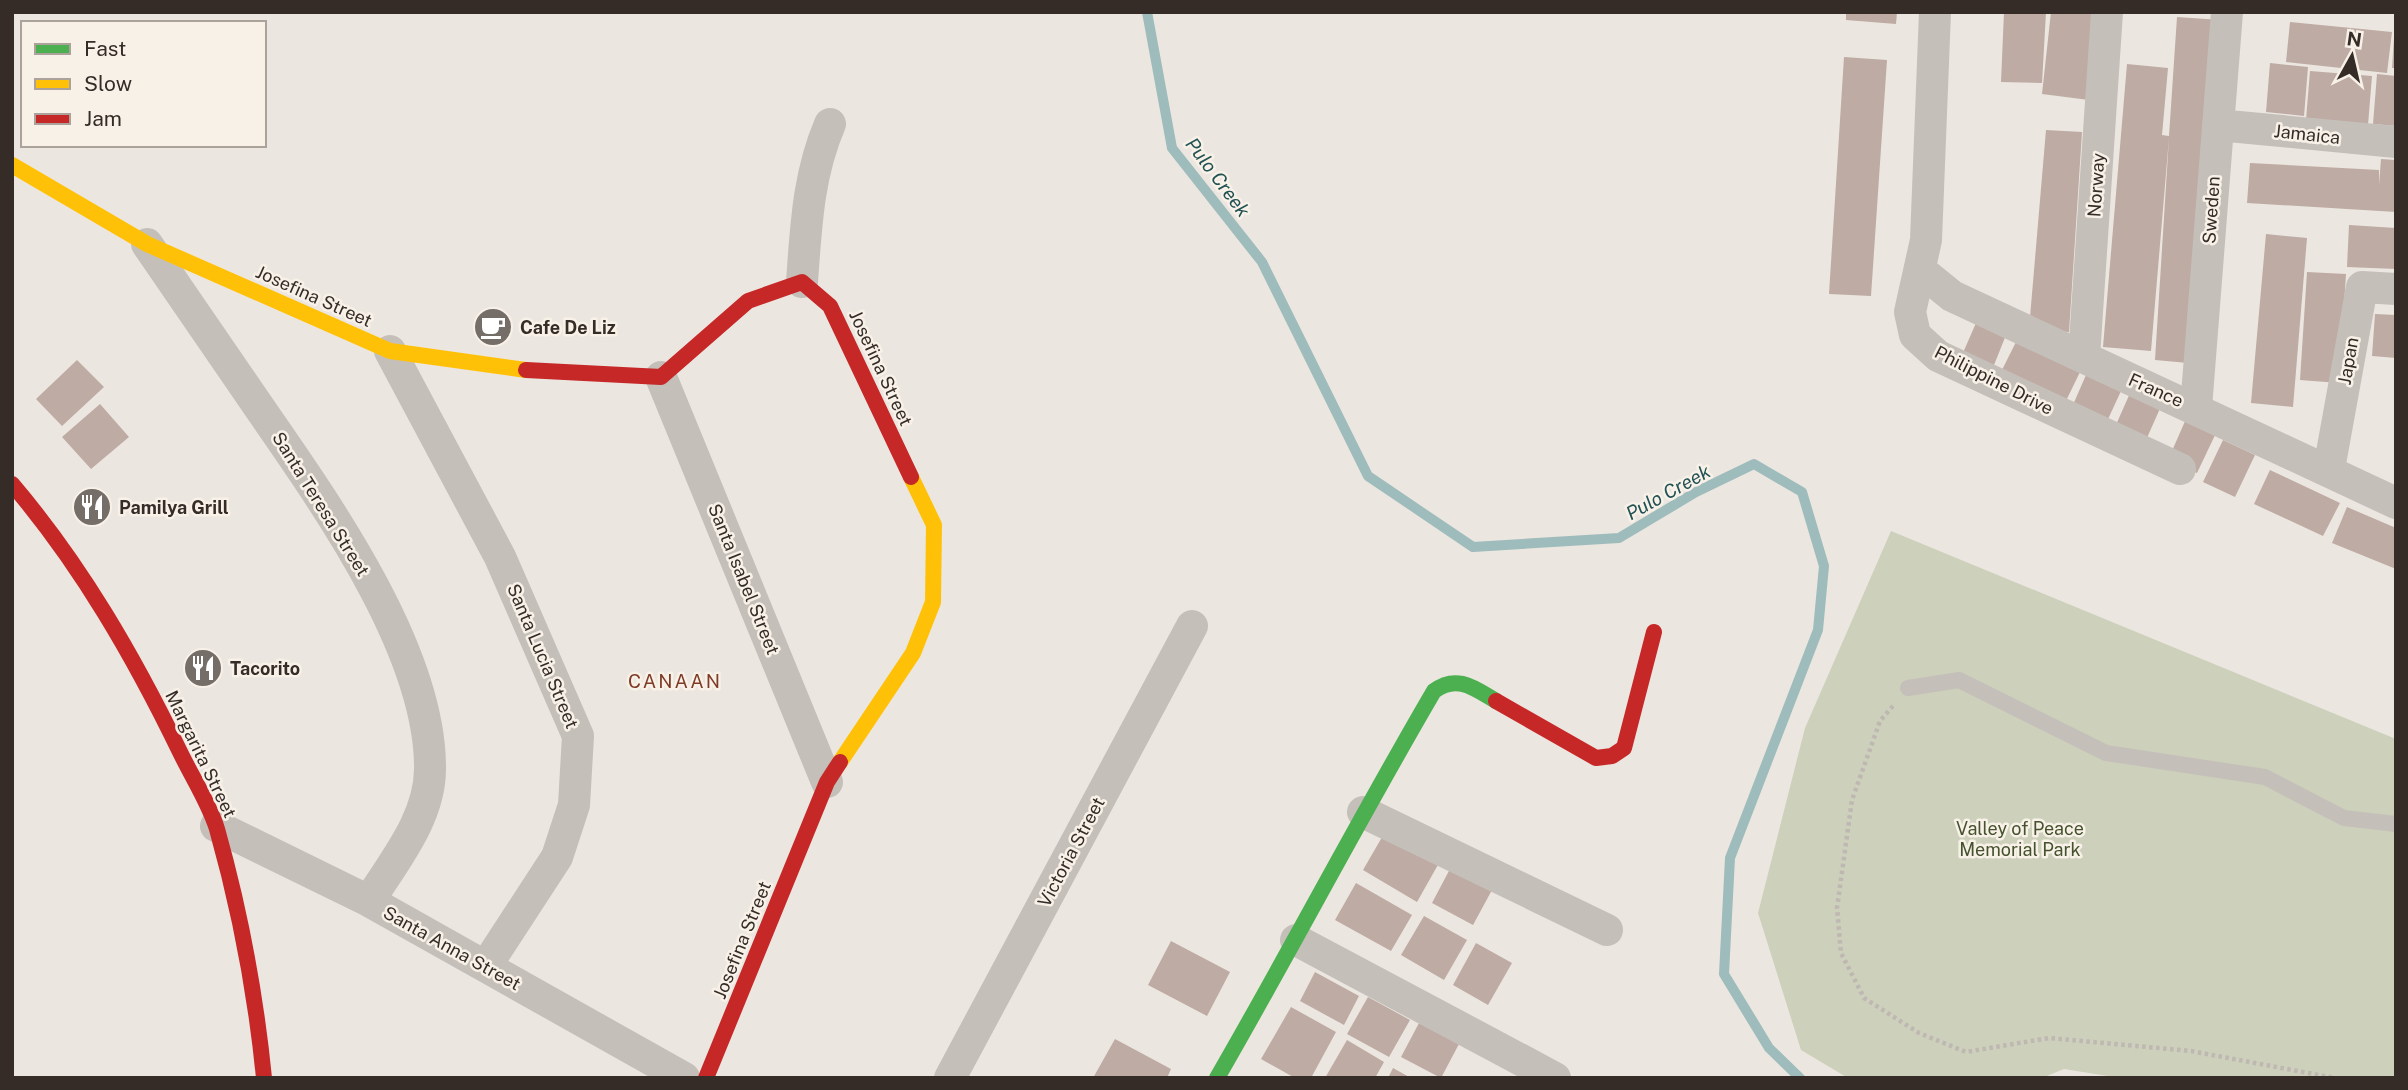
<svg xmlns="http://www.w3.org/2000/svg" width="2408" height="1090" viewBox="0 0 2408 1090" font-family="'Public Sans',sans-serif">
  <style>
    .green { fill: #cdd0bb }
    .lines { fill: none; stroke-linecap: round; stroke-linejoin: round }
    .stream { stroke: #9ebcbb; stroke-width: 10 }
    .building { fill: #beaba4 }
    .path { stroke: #beb7b2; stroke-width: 4.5; stroke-dasharray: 3.5 3.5; stroke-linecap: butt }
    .lane { stroke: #c5bfba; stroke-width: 16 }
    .street { stroke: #c5bfba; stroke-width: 32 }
    .fast { stroke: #4caf50; stroke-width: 16 }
    .slow { stroke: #ffc107; stroke-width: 16 }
    .jam { stroke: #c62828; stroke-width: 16 }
    .labels { text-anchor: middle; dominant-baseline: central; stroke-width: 5; stroke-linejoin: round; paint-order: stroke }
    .street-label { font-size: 18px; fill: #352c28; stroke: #f8f1e8 }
    .poi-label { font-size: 18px; font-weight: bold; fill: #352c28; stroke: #f8f1e8; text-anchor: start }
    .park-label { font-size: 18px; fill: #45522e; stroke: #f8f1e8 }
    .water-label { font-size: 19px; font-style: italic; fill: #215154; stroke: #f8f1e8 }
    .neighbourhood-label { font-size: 19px; letter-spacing: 2px; fill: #7f3b27; stroke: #f8f1e8 }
  </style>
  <rect width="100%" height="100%" fill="#ece6e0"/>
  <path class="green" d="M1891,531l505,208v339h-276l-56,-9 -22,9h-194l-47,-28 -43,-137 47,-185z"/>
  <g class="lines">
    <path class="stream" d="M1147,12l25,136 90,114 106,214 105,71 146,-9 77,-46 58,-28 48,28 22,74 -6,64 -88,228 -6,116 45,74 31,30"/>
  </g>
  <path class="building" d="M1846,12h51l-1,12 -50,-4z
    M2004,12h42l-4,71 -41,-1z
    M2051,12l44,2 -6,86 -47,-6z
    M2177,17l44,3 -22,344 -44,-4 14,-222 -18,213 -48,-4 24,-283 41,4 -6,67 7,1z
    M2290,22l102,10 -5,41 -101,-11z
    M2394,37h2v31h-4z
    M1844,57l43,3 -16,236 -42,-2z
    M2270,63l38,4 -4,49 -38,-4z
    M2310,71l62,5 -4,49 -62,-5z
    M2377,74l19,2v50l-23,-2z
    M2046,130l36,2 -13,200 -40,-3z
    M2381,159l15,1v52l-149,-9 3,-40 129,7v15z
    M2349,225l47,3v41l-49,-2z
    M2266,234l41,4 -14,169 -42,-4z
    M2307,272l39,2 -7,109 -39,-3z
    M2375,314l21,1v43l-24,-2z
    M1976,323l30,12 -16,40 -31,-13z
    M2017,340l64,30 -20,41 -64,-31z
    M77,360l27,27 -42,39 -26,-27z
    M2086,375l35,16 -18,39 -34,-16z
    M2131,391l31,13 -20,45 -31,-13z
    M100,404l29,33 -38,32 -29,-32z
    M2186,419l30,14 -19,40 -29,-13z
    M2223,440l32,15 -20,42 -32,-15z
    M2270,470l70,33 -17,33 -69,-32z
    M2347,507l49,21v41l-64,-26z
    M1385,832l54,31 -22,39 -54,-32z
    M1451,867l41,23 -19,35 -41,-22z
    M1356,883l56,32 -21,36 -56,-31z
    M1424,916l43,24 -23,40 -43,-25z
    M1171,941l59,31 -23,44 -59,-31z
    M1476,943l36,20 -24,42 -35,-20z
    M1315,972l44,24 -15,29 -44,-24z
    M1368,997l42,23 -21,37 -42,-23z
    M1291,1007l45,25 -25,46h-16l-34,-19z
    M1419,1023l40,21 -18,34 -40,-21z
    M1115,1039l56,30 -4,9h-74z
    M1347,1040l37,22 -9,16h-50z
    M1393,1068l18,10h-23z"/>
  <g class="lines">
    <path class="path" d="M1893,706l-13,15 -28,79 -15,108 4,45 23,45 55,35 47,19 83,-14 142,13 144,27"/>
    <path class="lane" d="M1908,688l51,-8 147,73 159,24 79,41 52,6"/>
    <path class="street" d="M1935,12l-9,228 -16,72 5,23 23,21 242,113
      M2218,125l178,17
      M147,244c38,55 76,110 114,166 65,94 170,241 169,359 0,49 -36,92 -61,132
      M1920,270l32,26 444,207
      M802,282c4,-55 6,-107 28,-158
      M390,351l110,206 78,179 -4,69 -17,52 -71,109
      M2084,357l23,-345
      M661,377l166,405
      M2196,408l31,-396
      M2329,469l33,-182 34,2
      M1363,812l244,118
      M216,826l153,75 315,177
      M1296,940l259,138
      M950,1078l242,-452"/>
    <path class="fast" d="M1217,1078c74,-128 142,-259 217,-387 23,-17 40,-3 62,10"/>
    <path class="slow" d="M12,165l135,79 243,107 136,19
      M840,762l73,-109 20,-51 1,-77 -23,-48"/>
    <path class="jam" d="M526,370l135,7 87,-76 54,-19 28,24 81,171
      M12,484c69,81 122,173 168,268 12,25 29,51 37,77 22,78 39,168 47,249
      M1496,701l100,57 16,-2 12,-8 30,-116
      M706,1078l121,-296 13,-20"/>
  </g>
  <defs>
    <symbol id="cafe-disc" viewBox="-11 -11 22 22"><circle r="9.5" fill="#756d68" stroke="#f8f1e8"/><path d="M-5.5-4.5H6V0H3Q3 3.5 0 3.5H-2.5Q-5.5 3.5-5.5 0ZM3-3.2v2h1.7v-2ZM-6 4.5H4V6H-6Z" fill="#fff"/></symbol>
    <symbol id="restaurant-disc" viewBox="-11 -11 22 22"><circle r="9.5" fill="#756d68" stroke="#f8f1e8"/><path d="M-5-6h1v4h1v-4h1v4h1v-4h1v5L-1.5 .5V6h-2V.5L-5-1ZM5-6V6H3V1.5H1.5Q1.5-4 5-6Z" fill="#fff"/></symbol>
  </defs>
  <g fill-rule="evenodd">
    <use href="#cafe-disc" x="471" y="305" width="44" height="44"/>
    <use href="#restaurant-disc" x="70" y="485" width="44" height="44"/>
    <use href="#restaurant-disc" x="181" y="646" width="44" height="44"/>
  </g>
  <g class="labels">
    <g class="street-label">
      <text transform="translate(2307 134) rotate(6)">Jamaica</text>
      <text transform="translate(2096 185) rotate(-86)">Norway</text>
      <text transform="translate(2211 210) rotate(-86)">Sweden</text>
      <text transform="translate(314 296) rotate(24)">Josefina Street</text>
      <text transform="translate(2348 361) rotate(-80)">Japan</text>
      <text transform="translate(881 368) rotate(65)">Josefina Street</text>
      <text transform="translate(1994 380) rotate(27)">Philippine Drive</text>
      <text transform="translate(2156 390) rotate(24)">France</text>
      <text transform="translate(321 504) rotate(58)">Santa Teresa Street</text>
      <text transform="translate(744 579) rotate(68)">Santa Isabel Street</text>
      <text transform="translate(543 656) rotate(67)">Santa Lucia Street</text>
      <text transform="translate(201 754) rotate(64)">Margarita Street</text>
      <text transform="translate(1071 852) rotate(-62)">Victoria Street</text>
      <text transform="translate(742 940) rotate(-68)">Josefina Street</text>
      <text transform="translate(452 948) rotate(29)">Santa Anna Street</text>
    </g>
    <g class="poi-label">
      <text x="520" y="327">Cafe De Liz</text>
      <text x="119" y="507">Pamilya Grill</text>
      <text x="230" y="668">Tacorito</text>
    </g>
    <g class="park-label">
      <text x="2020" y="828">Valley of Peace<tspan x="2020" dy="21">Memorial Park</tspan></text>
    </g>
    <g class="water-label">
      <text transform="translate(1218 177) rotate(53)">Pulo Creek</text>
      <text transform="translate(1668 492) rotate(-29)">Pulo Creek</text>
    </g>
    <g class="neighbourhood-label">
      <text x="675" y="681">CANAAN</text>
    </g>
  </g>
  <rect width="2408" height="1090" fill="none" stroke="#352c28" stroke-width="28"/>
  <rect x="21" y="21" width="245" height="126" fill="#f8f1e8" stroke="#aaa29b" stroke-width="2"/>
  <rect x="35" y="44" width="35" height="10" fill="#4caf50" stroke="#aaa29b" stroke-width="2"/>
  <text x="84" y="56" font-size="21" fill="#352c28">Fast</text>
  <rect x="35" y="79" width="35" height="10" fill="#ffc107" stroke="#aaa29b" stroke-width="2"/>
  <text x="84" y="91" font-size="21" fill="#352c28">Slow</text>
  <rect x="35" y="114" width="35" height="10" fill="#c62828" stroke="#aaa29b" stroke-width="2"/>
  <text x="84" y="126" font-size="21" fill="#352c28">Jam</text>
  <g transform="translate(2352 56) rotate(8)" stroke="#f8f1e8" stroke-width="5" paint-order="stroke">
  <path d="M0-5L12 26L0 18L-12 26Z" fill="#352c28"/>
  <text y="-10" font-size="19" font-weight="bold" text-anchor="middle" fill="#352c28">N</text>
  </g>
</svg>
